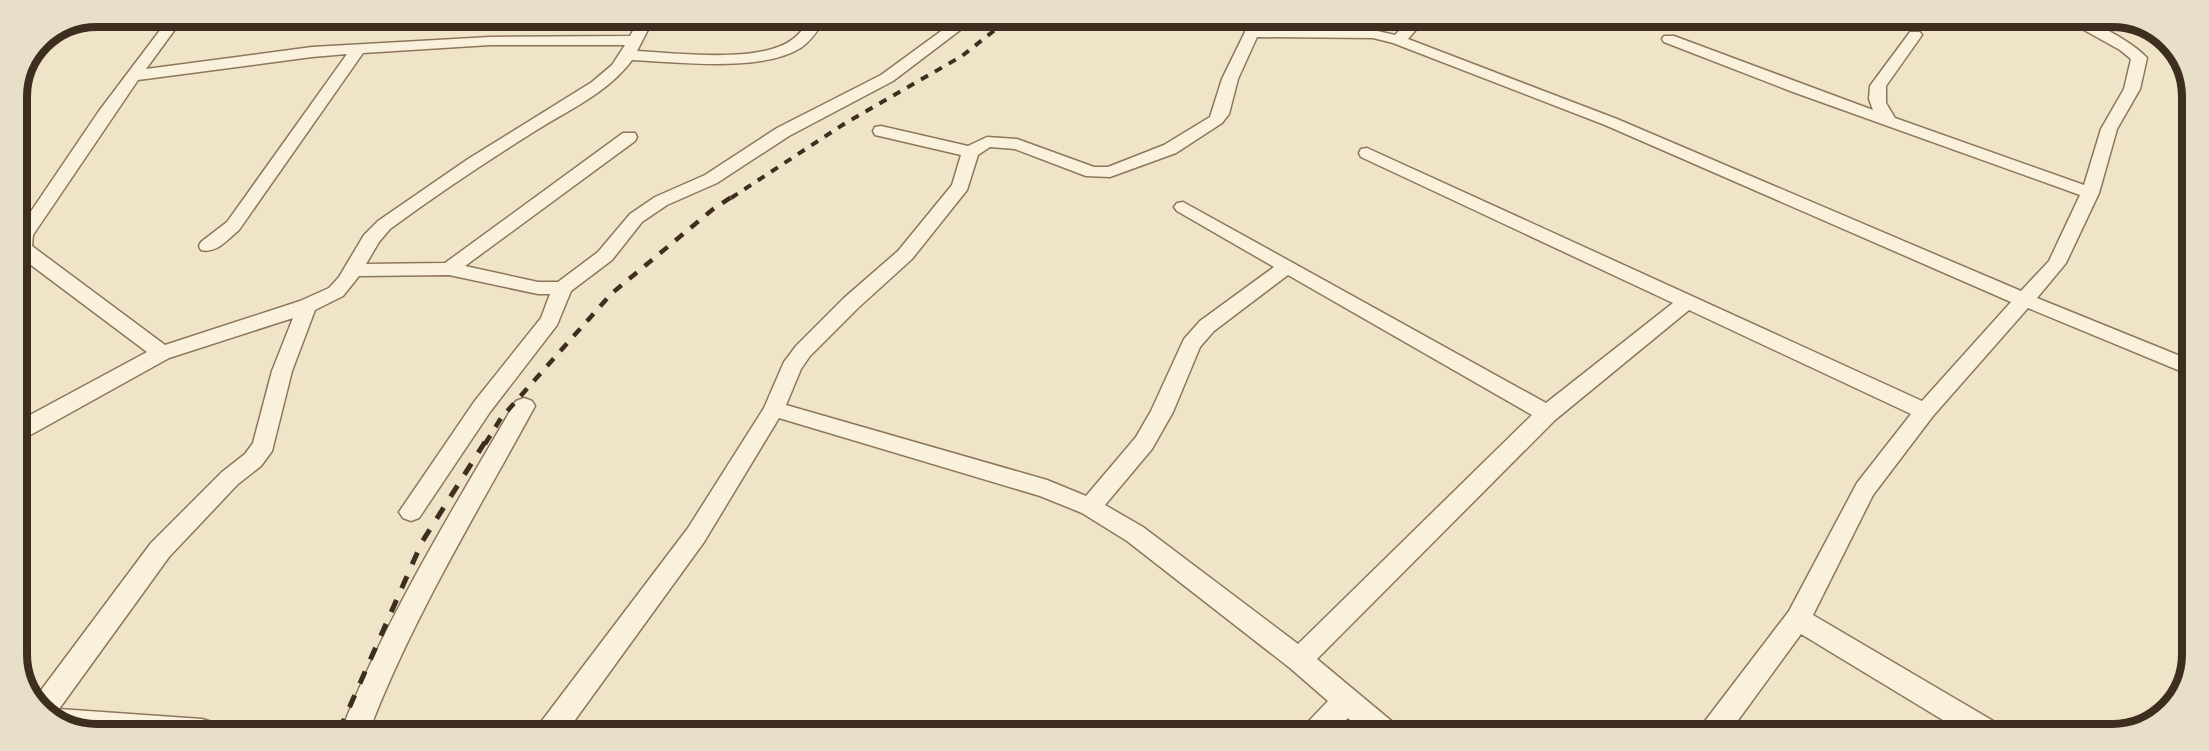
<svg xmlns="http://www.w3.org/2000/svg" width="2209" height="751" viewBox="0 0 2209 751" font-family="Merriweather,serif">
  <style>
    .lines { fill: none; stroke-linecap: round; stroke-linejoin: round }
    .street-casing { stroke: #8d765c; stroke-width: 3 }
    .street { fill: #faf1dc; fill-rule: evenodd }
    .rail-far2 { stroke: #3d2e20; stroke-width: 4; stroke-dasharray: 8 8; stroke-linecap: butt }
    .rail-far1 { stroke: #3d2e20; stroke-width: 4.5; stroke-dasharray: 10 10; stroke-linecap: butt }
    .rail { stroke: #3d2e20; stroke-width: 5; stroke-dasharray: 13 13; stroke-linecap: butt }
    .wall { fill: #b2896c }
    .building { fill: #cf9f7d; stroke: #916f58; stroke-width: 1.5 }
    .rim { fill: none; stroke: #3d2e20; stroke-width: 8 }
  </style>
  <rect width="100%" height="100%" fill="#f0e4c8"/>
  <g class="lines">
    <defs>
      <path id="street" d="M170,17h14l-38,52 166,-22 178,-10 140,-1 10,-18h14l-17,33c40,2 124,13 156,-12 7,-5 13,-14 18,-21h15c-6,9 -14,22 -24,29 -39,26 -124,15 -170,13 -25,34 -66,51 -100,73 -48,30 -96,62 -142,96l-11,13 -13,22 79,-1 178,-130h12l2,4 -2,4 -170,125 73,16h20l40,-30 32,-38 25,-17 50,-22 72,-47 104,-53 78,-57h17l-83,63 -104,55 -72,47 -50,22 -25,17 -30,38 -41,31 -14,34 -67,87 -71,106 -8,3 -8,-3 -4,-6 75,-110 67,-84 9,-24h-12l-89,-19 -90,1 -16,20 -28,14 -23,61 -20,80 -11,15 -23,18 -69,73 -110,152 143,10 10,3 4,9 -145,-1 -38,-29 118,-158 71,-71 23,-18 8,-11 19,-72 21,-53 -124,40 -144,80 -8,2v-18l130,-70 -124,-93 -6,-7v-20l82,-121zM490,45h135l-13,20 -20,17 -124,77 -90,62 -14,14 -25,42 -10,11 -29,13 -135,44 -133,-99 1,-11 105,-155 174,-23 35,-3 -120,168 -26,20 -2,4 2,4c16,4 27,-11 38,-20l124,-177z
        M1244,19h14l1,9 114,2 22,5 15,-16h15l-17,20 209,80 404,172 28,-30 31,-66 -287,-103 -129,-50 -2,-3 2,-3h10l199,74 -4,-11 1,-13 40,-54h10l2,3 -36,51v17l9,15 189,67 17,-56 23,-40 7,-30 -11,-9 -52,-29c5,-1 13,-2 18,0 17,5 50,24 61,37l-7,31 -23,40 -18,64 -33,70 -29,35 153,62v15l-162,-67 -95,108 -60,79 -60,120 187,110 4,9h-38l-165,-100 -73,100h-30l4,-9 87,-114 68,-128 54,-69 -222,-104 -134,110 -238,239 78,65 4,9h-34l-17,-15 -14,15h-32l4,-9 22,-23 -38,-33 -163,-127 -45,-28 -42,-17 -261,-78 -75,124 -137,189h-30l4,-9 147,-194 76,-120 20,-46 12,-16 48,-48 54,-47 54,-66 9,-30 -86,-20 -2,-4 2,-4 6,-1 87,20 19,-9 30,2 77,28h14l56,-22 46,-28 12,-38 23,-47zM1257,37l116,1 20,5 212,82 406,177 -89,99 -555,-253 -6,1 -2,4 2,4 312,146 -127,100 -363,-201 -6,1 -3,4 3,4 97,56 -74,54 -16,18 -33,72 -15,26 -50,59 -39,-16 -261,-75 15,-36 9,-13 48,-48 54,-49 55,-69 11,-35 12,-8 25,2 71,27 24,1 66,-24 46,-30 7,-9 9,-35zM1288,275l244,140 -234,229 -155,-117 -38,-22 47,-56 21,-37 27,-65 14,-16z
        M524,398l8,3 3,5c-58,107 -123,212 -166,325h-28c46,-115 113,-224 175,-330z"/>
    </defs>
    <use href="#street" class="street-casing"/>
    <use href="#street" class="street"/>
    <path class="rail-far2" d="M731,198l113,-74 118,-68 48,-38"/>
    <path class="rail-far1" d="M485,444l16,-26 110,-124 101,-84 21,-14"/>
    <path class="rail" d="M339,731l83,-189 63,-100"/>
  </g>
  <path class="wall" d="M1958,725l15,9h-23z
    M2093,727l12,7h-19z"/>
  <path class="building" d="M1958,725l15,9h-20z
    M2093,727l12,7h-16z"/>
  <path d="M0 0H2209V751H0ZM97 27H2112A70 70 0 0 1 2182 97V654A70 70 0 0 1 2112 724H97A70 70 0 0 1 27 654V97A70 70 0 0 1 97 27Z" fill="#e8dfc9" fill-rule="evenodd"/>
  <path class="rim" d="M97 27H2112A70 70 0 0 1 2182 97V654A70 70 0 0 1 2112 724H97A70 70 0 0 1 27 654V97A70 70 0 0 1 97 27Z"/>
</svg>
